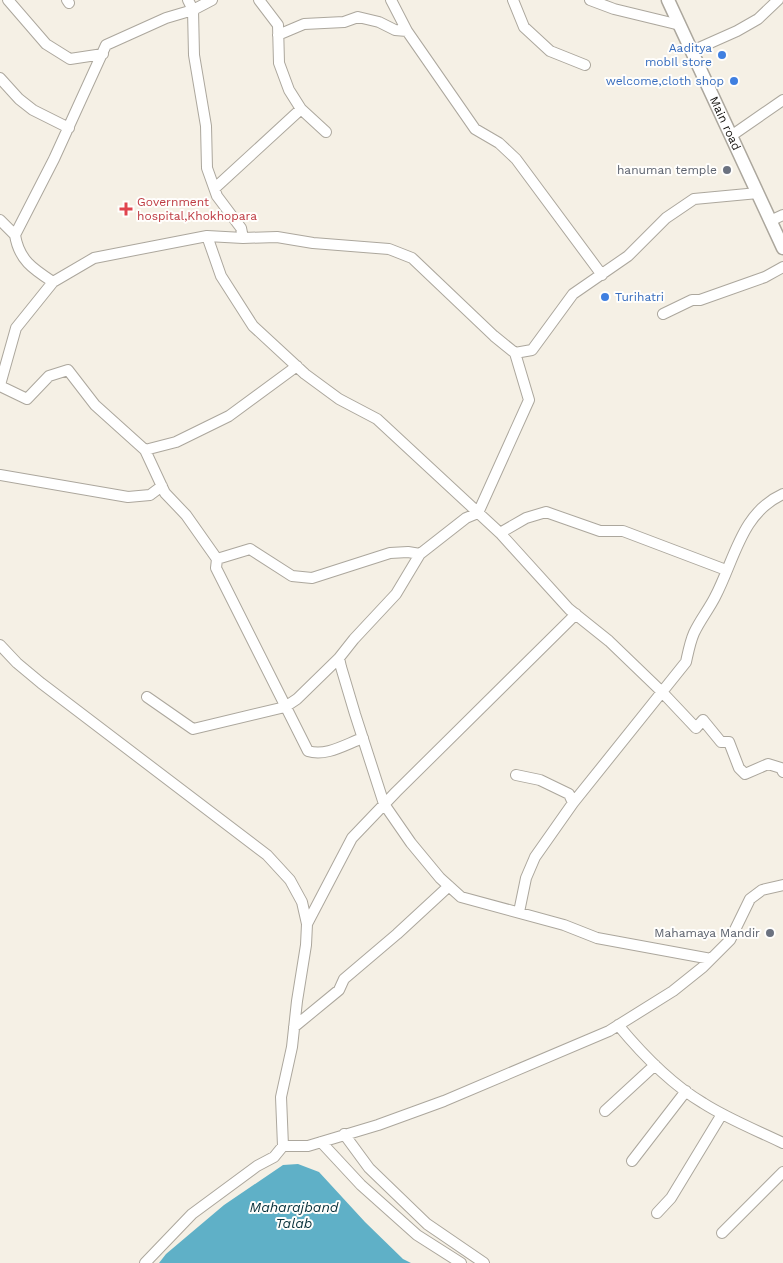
<svg xmlns="http://www.w3.org/2000/svg" width="783" height="1263" viewBox="0 0 783 1263" font-family="'Work Sans',sans-serif">
  <style>
    .water { fill: #5fb0c7 }
    .lines { fill: none; stroke-linecap: round; stroke-linejoin: round }
    .minor-casing { stroke: #aca79d; stroke-width: 12 }
    .tertiary-casing { stroke: #aca79d; stroke-width: 15 }
    .minor { stroke: #fff; stroke-width: 10 }
    .tertiary { stroke: #fff; stroke-width: 12 }
    .shop-dot { fill: #3f7fe0; stroke: #fffefc; stroke-width: 2 }
    .worship-dot { fill: #6b7280; stroke: #fffefc; stroke-width: 2 }
    .health-dot { fill: #e0444e; stroke: #fffefc; stroke-width: 2 }
    .labels { text-anchor: middle; dominant-baseline: central; stroke-width: 4; stroke-linejoin: round; paint-order: stroke }
    .shop-label { font-size: 12px; fill: #366cbe; stroke: #fffefc; text-anchor: end }
    .street-label { font-size: 12px; fill: #15130f; stroke: #fffefc }
    .worship-label { font-size: 12px; fill: #5b616d; stroke: #fffefc; text-anchor: end }
    .health-label { font-size: 12px; fill: #be3a42; stroke: #fffefc; text-anchor: start }
    .water-label { font-size: 14px; font-style: italic; fill: #07303a; stroke: #fffefc }
  </style>
  <rect width="100%" height="100%" fill="#f5f0e5"/>
  <path class="water" d="M298,1164l21,8 46,50 38,37 8,4h-252l7,-9 58,-49 59,-40z"/>
  <g class="lines">
    <defs>
      <path id="minor" d="M8,0l38,44 24,15 33,-5
        M67,0l2,3
        M188,0l5,10 1,45 12,71 1,42 10,28 24,32 2,10
        M259,0l19,25 1,38 10,27 12,19 25,23
        M391,0l16,31 68,98 24,14 17,16 86,116
        M513,0l11,27 26,24 35,14
        M590,0l24,9 66,16
        M278,35l26,-11 40,-2 14,-5 21,5 16,8 12,1
        M692,51l45,-20 21,-12 20,-19
        M0,78l19,21 14,11 36,18
        M731,136l52,-36
        M215,188l86,-79
        M0,220l15,15
        M770,221l13,-6
        M207,236l14,40 32,50 52,48 34,25 38,20 123,114 69,76 40,32 53,51 34,36 7,-8 18,22h8l10,26 6,6 23,-10 13,4 2,4
        M53,282c-20,-13 -34,-22 -38,-47l39,-76 52,-114 60,-27 27,-8 19,-10
        M663,314l29,-14h8l65,-23 18,-10
        M515,353l14,47 -51,113 -12,5 -46,36 -24,40 -42,45 -15,19 2,9 14,47 29,90 27,39 29,35 21,19 103,28 33,13 114,21
        M297,366l-68,50 -53,26 -31,8 20,43 21,22 31,44 -1,9 92,183c18,6 38,-7 55,-13
        M0,385l16,-57 37,-46 41,-24 113,-22 36,2 34,-1 36,6 76,6 23,9 82,78 21,17 17,-3 41,-56 55,-38 38,-38 28,-19 64,-6
        M0,386l27,13 22,-23 19,-6 27,35 50,45
        M0,475l128,22 22,-2 12,-9
        M500,533l26,-15 20,-6 54,19h23l103,39
        M217,559l33,-10 42,27 20,2 78,-25 18,-1 12,2
        M0,645l17,18 24,20 226,172 23,25 12,22 5,22 -1,21 -9,56 -5,46 -11,50 2,49 -9,11 -17,9 -65,48 -47,49
        M147,697l46,32 92,-22 12,-8 42,-41
        M516,775l24,5 29,14 4,9
        M519,912l7,-34 9,-21 38,-54 113,-141c2,-9 4,-20 8,-29 6,-13 15,-24 21,-36 20,-38 26,-84 68,-103
        M307,924l45,-86 44,-46 180,-178
        M618,1025c24,29 53,59 85,78 25,16 53,27 80,40
        M294,1027l45,-37 5,-11 53,-45 52,-48
        M605,1111l50,-46
        M344,1134l25,34 58,56 57,39
        M321,1142l40,43 56,50 44,28
        M283,1146h25l70,-21 66,-24 165,-70 64,-40 30,-24 27,-27 20,-41 12,-9 21,-5
        M632,1161l54,-70
        M657,1213l14,-15 51,-84
        M722,1233l61,-61"/>
      <g id="tertiary">
        <path id="s1" d="M668,0l115,248"/>
      </g>
    </defs>
    <use href="#minor" class="minor-casing"/>
    <use href="#tertiary" class="tertiary-casing"/>
    <use href="#minor" class="minor"/>
    <use href="#tertiary" class="tertiary"/>
  </g>
  <g class="shop-dot">
    <circle cx="722" cy="55" r="5"/>
    <circle cx="734" cy="81" r="5"/>
    <circle cx="605" cy="297" r="5"/>
  </g>
  <g class="worship-dot">
    <circle cx="727" cy="170" r="5"/>
    <circle cx="770" cy="933" r="5"/>
  </g>
  <path class="health-dot" d="M123.5 201.5h5v5h5v5h-5v5h-5v-5h-5v-5h5z"/>
  <g class="labels">
    <g class="shop-label">
      <text x="712" y="48">Aaditya<tspan x="712" dy="14">mobIl store</tspan></text>
      <text x="724" y="81">welcome,cloth shop</text>
      <text x="615" y="297" text-anchor="start">Turihatri</text>
    </g>
    <g class="street-label">
      <text stroke="none"><textPath href="#s1" startOffset="136">Main road</textPath></text>
    </g>
    <g class="worship-label">
      <text x="717" y="170">hanuman temple</text>
      <text x="760" y="933">Mahamaya Mandir</text>
    </g>
    <g class="health-label">
      <text x="137" y="202">Government<tspan x="137" dy="14">hospital,Khokhopara</tspan></text>
    </g>
    <g class="water-label">
      <text x="294" y="1207">Maharajband<tspan x="294" dy="16">Talab</tspan></text>
    </g>
  </g>
</svg>
